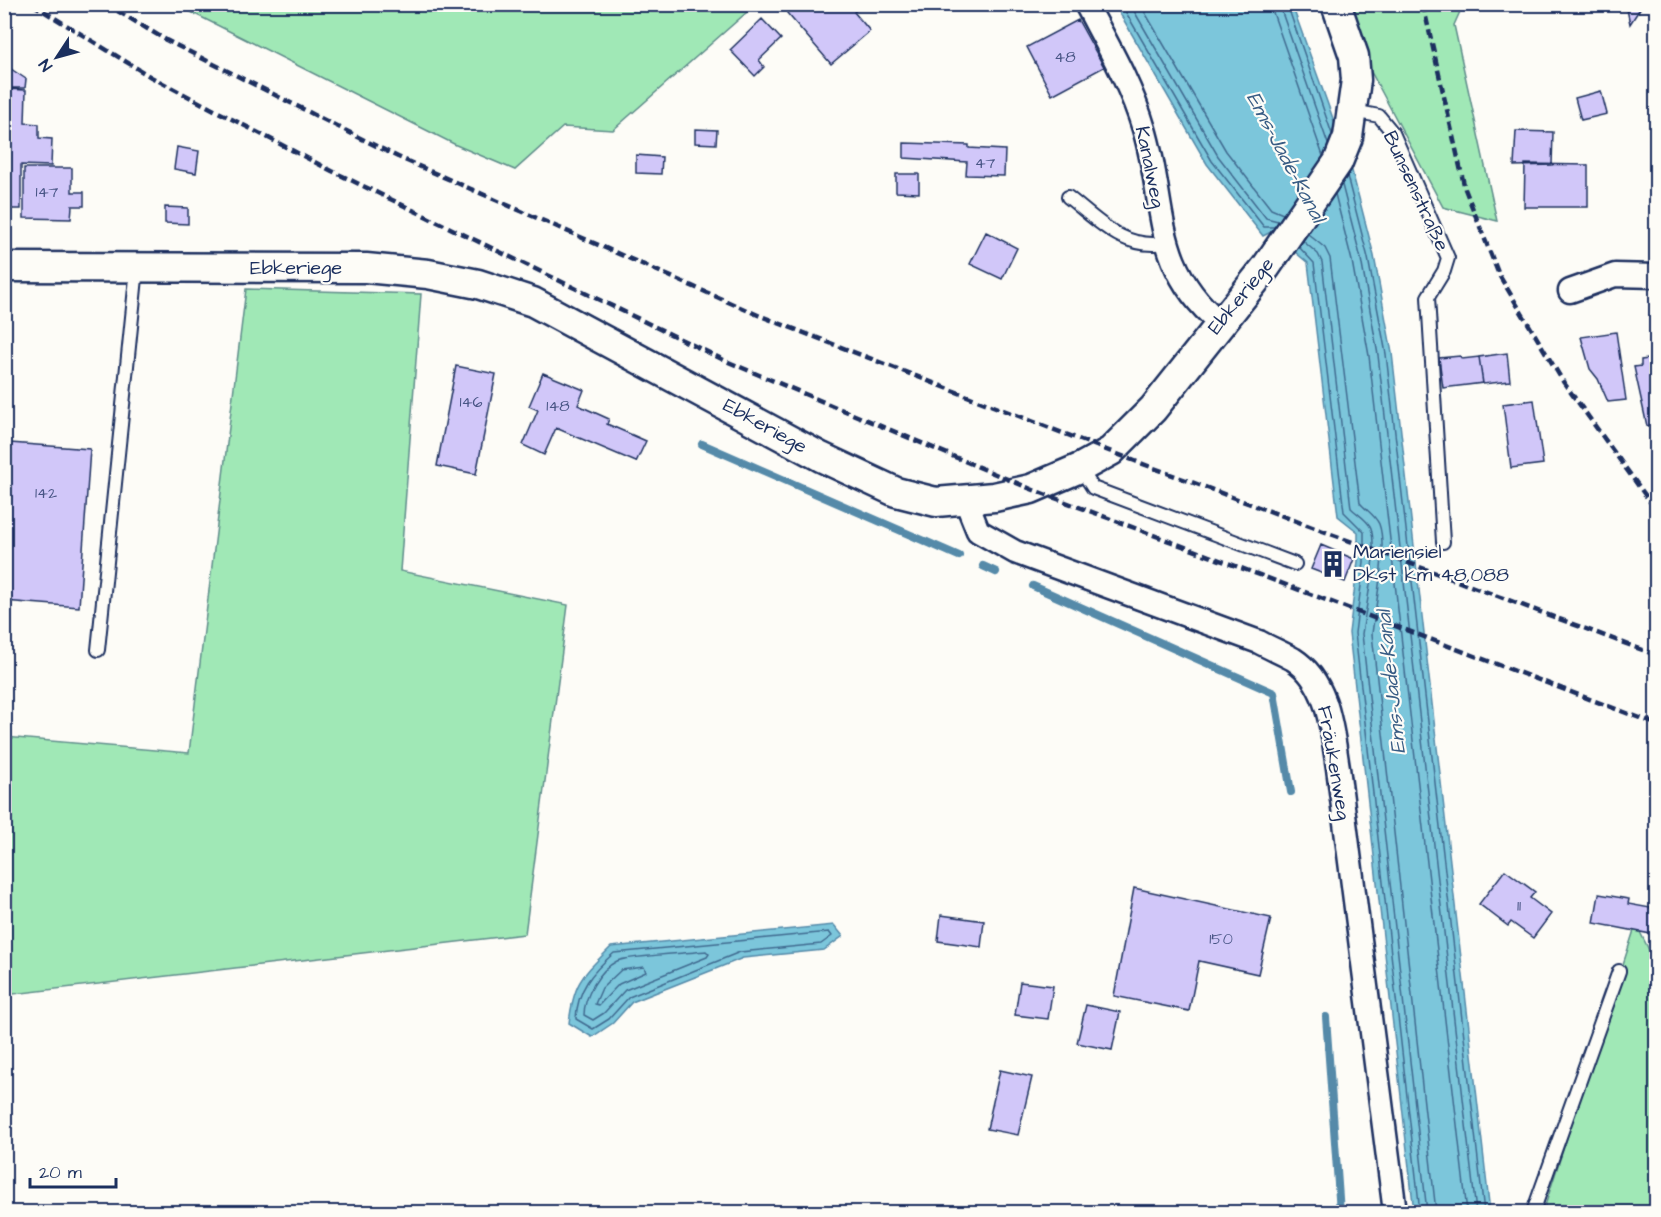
<svg xmlns="http://www.w3.org/2000/svg" width="1661" height="1217" viewBox="0 0 1661 1217" font-family="'Architects Daughter',sans-serif">
  <style>
    .green { fill: #a0e8b6; stroke: #5e8c8a; stroke-width: 1.5 }
    .water { fill: #7bc6db; stroke: #558aa9; stroke-width: 1.5 }
    .lines { fill: none; stroke-linecap: round; stroke-linejoin: round }
    .shore { stroke: #416b90; stroke-width: 1.5 }
    .stream { stroke: #558aa9; stroke-width: 8 }
    .building { fill: #d1c7f9; stroke: #1b2f5e; stroke-width: 1.5 }
    .service-casing { stroke: #1b2f5e; stroke-width: 16 }
    .minor-casing { stroke: #1b2f5e; stroke-width: 27 }
    .tertiary-casing { stroke: #1b2f5e; stroke-width: 33 }
    .service { stroke: #fdfcf7; stroke-width: 12 }
    .minor { stroke: #fdfcf7; stroke-width: 22 }
    .tertiary { stroke: #fdfcf7; stroke-width: 28 }
    .rail { stroke: #1b2f5e; stroke-width: 4.5; stroke-dasharray: 9 4.5; stroke-linecap: butt }
    .labels { text-anchor: middle; dominant-baseline: central; stroke-width: 4.5; stroke-linejoin: round; paint-order: stroke }
    .number-label { font-size: 16px; fill: #485585 }
    .street-label { font-size: 20px; fill: #1b2f5e; stroke: #fdfcf7 }
    .poi-label { font-size: 20px; fill: #1b2f5e; stroke: #fdfcf7; text-anchor: start }
    .water-label { font-size: 21px; font-style: italic; fill: #385c84; stroke: #fdfcf7 }
  </style>
  <rect width="100%" height="100%" fill="#fdfcf7"/>
  <filter id="ink" filterUnits="userSpaceOnUse"><feTurbulence type="fractalNoise" baseFrequency=".0167" numOctaves="2"/><feDisplacementMap in="SourceGraphic" scale="12" xChannelSelector="R" yChannelSelector="G"/><feConvolveMatrix kernelMatrix="1 2 1 2 8 2 1 2 1" color-interpolation-filters="sRGB"/></filter>
  <g filter="url(#ink)">
    <path class="green" d="M177,5h578l-142,125 -50,-3 -48,43 -59,-25z
      M1345,5h118l-9,20 43,196 -54,-14 -74,-139z
      M246,289l175,5 -21,277 168,34 -43,329 -520,61v-258l184,16z
      M1636,924l20,40v248h-113z"/>
    <path class="water" d="M1115,5h177l60,166 22,85 18,97 98,859h-76l-65,-579 9,-72v-29l-20,-16 -30,-253 -37,-31 -8,4 -56,-72z
      M834,925l9,11 -19,14 -81,8 -111,44 -19,21 -21,14 -23,-14c5,-42 13,-47 42,-76z"/>
    <g class="lines">
      <path class="shore" d="M1121,4l91,157 52,66h10
        M1130,4l88,152 48,62 12,3
        M1140,4l86,147 45,58 12,5
        M1270,4l53,152
        M1279,4l49,140
        M1287,4l45,130
        M1347,176l21,82 18,96 98,858
        M1342,185l19,74 17,96 98,857
        M1335,194l17,67 17,95 98,856
        M1308,234l17,14 5,10 30,245c6,7 15,12 19,21 9,24 -4,84 -7,110l64,578
        M1303,241l15,13 4,8 29,246c6,6 17,12 20,20 7,25 -5,79 -9,106l65,578
        M1299,247l15,16 30,249 20,20v30l-9,71 65,579
        M829,932l3,4 -11,8 -81,8 -111,45 -20,22 -16,10 -17,-10c1,-29 16,-47 38,-66z
        M706,951l3,3 -2,3 -82,33 -21,23 -11,7 -9,-5c0,-18 15,-45 33,-54 9,-5 74,-8 89,-10z
        M644,967l2,5 -27,12 -20,21 -4,-1 7,-16 19,-18z"/>
      <path class="stream" d="M702,444l257,112
        M983,566l13,6
        M1033,586l241,107 17,99
        M1326,1017l14,195"/>
    </g>
    <path class="building" d="M796,4h68l-10,8 16,19 -39,33 -44,-51z
      M1626,4h17l-13,20z
      M762,19l19,20 -22,21 5,7 -9,9 -25,-26z
      M1078,20l26,47 -52,28 -25,-48z
      M5,65l21,14 -1,9h-20z
      M5,89l21,1 -1,33 14,1v14l13,1 -1,27 -30,-1v44h-17z
      M1601,91l6,23 -26,6 -6,-22z
      M695,129l22,1 -1,14 -21,-1z
      M1516,131l37,1 -1,33 -38,1z
      M904,143l65,2v3l36,2 -1,26 -38,-1 1,-13 -63,-4z
      M177,147l22,4 -3,22 -22,-4z
      M636,155l26,2 -1,17 -25,-1z
      M1525,164l63,1v42h-64z
      M24,168h48v24h12v14h-12l-1,13 -47,-1z
      M896,174h23v19l-23,-1z
      M165,207l23,1v16l-23,-1z
      M986,232l31,16 -15,31 -32,-15z
      M1616,332l10,68 -18,2 -10,-23 -8,-10 -9,-32z
      M1507,353l3,28 -27,3 -4,-27z
      M1460,356l2,3 17,-2 4,26 -40,5 -4,-30z
      M1656,358v66l-9,2 -13,-59 7,-1v-6z
      M456,366l40,8 -20,100 -39,-8z
      M543,373l41,17 -6,15 31,14 -2,5 39,17 -10,21 -80,-34 -12,27 -21,-10 15,-35 -9,-4z
      M1534,400l9,64 -32,4 -8,-64z
      M10,443l80,6 -11,158 -75,-6v-90z
      M1321,545l33,14 -9,23 -34,-13z
      M1505,870l30,22 -5,6 21,16 -18,24 -22,-16 -3,4 -29,-22z
      M1134,888l137,30 -13,56 -59,-13 -10,50 -75,-15z
      M1599,894l30,5 -1,5 28,5 -5,25 -57,-11z
      M941,915l43,6 -3,26 -43,-6z
      M1020,982l33,4 -5,33 -33,-4z
      M1086,1005l34,7 -8,38 -35,-7z
      M1000,1070l32,7 -14,58 -31,-6z"/>
    <g class="lines">
      <defs>
        <path id="service" d="M1353,111l26,5 14,17 55,125 -4,13 -16,26 15,245
          M1068,197c31,24 55,53 97,46
          M1080,468l13,20 202,76
          M98,650l39,-382
          M1533,1212l86,-241"/>
        <path id="minor" d="M1086,4c21,40 45,81 58,125 23,76 7,136 76,194
          M1570,291l45,-16 41,1
          M966,501l12,30 37,21 244,90c11,6 23,11 34,17 36,23 39,72 45,109l57,444"/>
        <path id="tertiary" d="M4,267l362,1 62,6 50,10 55,18 288,155 75,35 40,10 58,-5 37,-8 49,-21 31,-17 42,-42 113,-142 72,-105 10,-25 8,-57 -2,-24 -18,-52"/>
      </defs>
      <use href="#service" class="service-casing"/>
      <use href="#minor" class="minor-casing"/>
      <use href="#tertiary" class="tertiary-casing"/>
      <use href="#service" class="service"/>
      <use href="#minor" class="minor"/>
      <use href="#tertiary" class="tertiary"/>
      <path class="rail" d="M32,4l119,73 181,94 394,190 305,128 625,235
        M106,4l60,36 232,117 360,158 377,146 521,194
        M1423,4l42,185 34,86 65,108 92,127"/>
    </g>
  </g>
  <defs>
    <symbol id="building-bare" viewBox="-9 -9 18 18"><path d="M-4-6H4V6H1V3H-1V6H-4ZM-2.5-4.3h1.7v1.8h-1.7ZM.8-4.3h1.7v1.8H.8ZM-2.5-1h1.7V.8h-1.7ZM.8-1h1.7V.8H.8Z" fill="#1b2f5e" stroke="#fdfcf7" stroke-width="2.5" paint-order="stroke"/></symbol>
  </defs>
  <g fill-rule="evenodd">
    <use href="#building-bare" x="1314" y="545" width="38" height="38"/>
  </g>
  <g class="labels">
    <g class="number-label">
      <text x="1065" y="57">48</text>
      <text x="985" y="163">47</text>
      <text x="47" y="192">147</text>
      <text x="471" y="402">146</text>
      <text x="558" y="406">148</text>
      <text x="46" y="493">142</text>
      <text x="1519" y="906">11</text>
      <text x="1221" y="939">150</text>
    </g>
    <g class="street-label">
      <text transform="translate(1150 167) rotate(78)">Kanalweg</text>
      <text transform="translate(1416 191) rotate(65)">Bunsenstraße</text>
      <text x="296" y="268">Ebkeriege</text>
      <text transform="translate(1241 296) rotate(-51)">Ebkeriege</text>
      <text transform="translate(765 426) rotate(29)">Ebkeriege</text>
      <text transform="translate(1334 763) rotate(80)">Fräukenweg</text>
    </g>
    <g class="poi-label">
      <text x="1353" y="552">Mariensiel<tspan x="1353" dy="23">Dkst km 48,088</tspan></text>
    </g>
    <g class="water-label">
      <text transform="translate(1286 157) rotate(62)">Ems-Jade-Kanal</text>
      <text transform="translate(1391 682) rotate(-96)">Ems-Jade-Kanal</text>
    </g>
  </g>
  <rect width="1661" height="1217" fill="none" stroke="#fdfcf7" stroke-width="24"/>
  <rect x="12" y="12" width="1637" height="1193" fill="none" stroke="#1b2f5e" stroke-width="2" filter="url(#ink)"/>
  <g transform="translate(57 57) rotate(234)" stroke="#fdfcf7" stroke-width="4.5" paint-order="stroke">
  <path d="M0-4.5L10 22L0 15L-10 22Z" fill="#1b2f5e"/>
  <text y="-9" font-size="16" font-weight="bold" text-anchor="middle" fill="#1b2f5e">N</text>
  </g>
  <path d="M30 1178v9h86v-9" fill="none" stroke="#1b2f5e" stroke-width="3"/>
  <text x="39" y="1178" font-size="18" fill="#1b2f5e" stroke="#fdfcf7" stroke-width="4.5" paint-order="stroke">20 m</text>
</svg>
